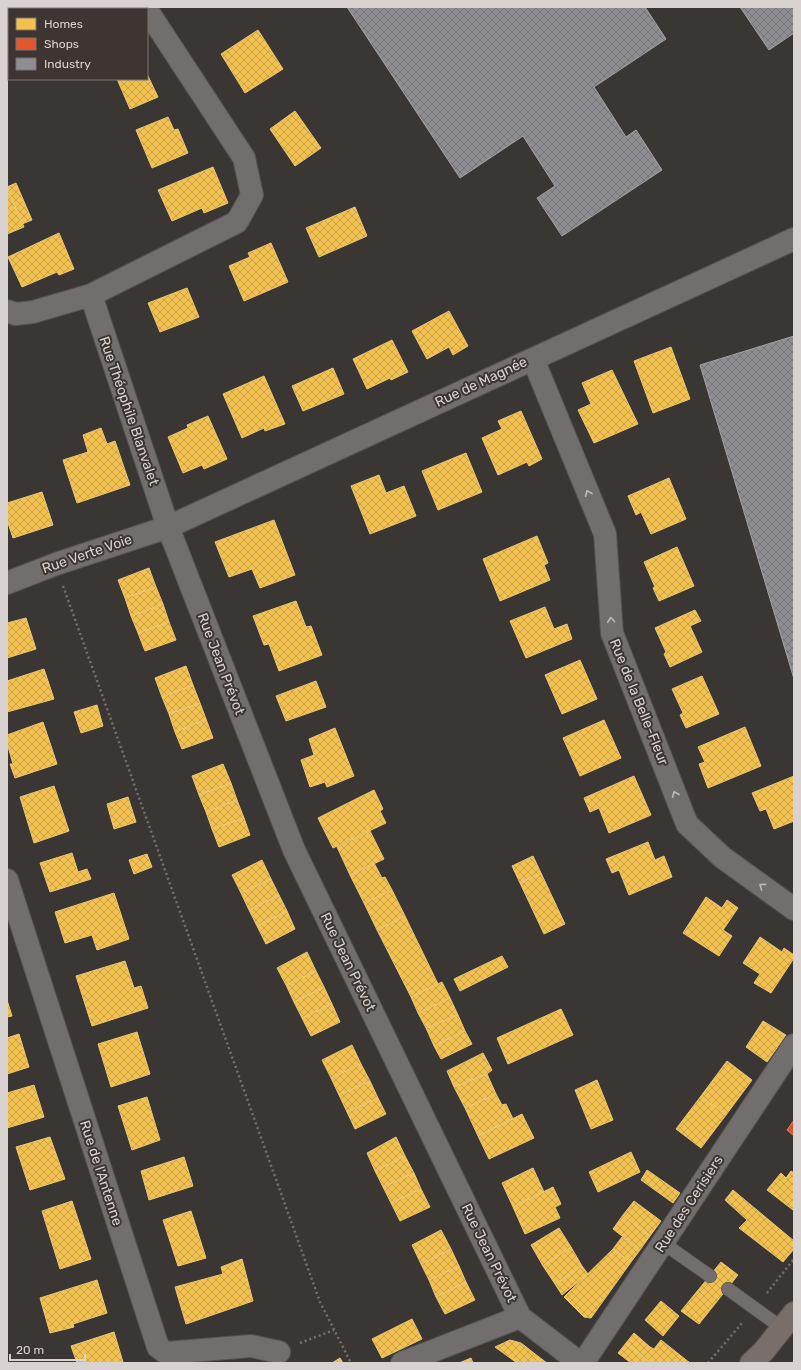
<svg xmlns="http://www.w3.org/2000/svg" width="801" height="1370" viewBox="0 0 801 1370" font-family="Rubik,sans-serif">
  <style>
    .homes { fill: url(#homes-cross-hatch); stroke: #eac675 }
    .shops { fill: url(#shops-cross-hatch); stroke: #e07c5f }
    .industry { fill: url(#industry-cross-hatch); stroke: #a4a2a5 }
    .lines { fill: none; stroke-linecap: round; stroke-linejoin: round }
    .service-casing { stroke: #555250; stroke-width: 14 }
    .minor-casing { stroke: #555250; stroke-width: 24 }
    .primary-casing { stroke: #555250; stroke-width: 24 }
    .path { stroke: #767271; stroke-width: 2.5; stroke-dasharray: 2 3; stroke-linecap: butt }
    .service { stroke: #716e6d; stroke-width: 13 }
    .minor { stroke: #716e6d; stroke-width: 22 }
    .primary { stroke: #786e6a; stroke-width: 22 }
    .oneway { stroke: #bebab8 }
    .labels { text-anchor: middle; dominant-baseline: central; stroke-width: 4; stroke-linejoin: round; paint-order: stroke }
    .street-label { font-size: 14px; fill: #d8d3d1; stroke: #3c3532 }
  </style>
  <defs>
    <pattern id="homes-cross-hatch" width="8" height="8" patternUnits="userSpaceOnUse"><rect width="8" height="8" fill="#f2c14e"/><path d="M0 0l8 8M0 8l8-8" fill="none" stroke="#c6a04a"/></pattern>
    <pattern id="shops-cross-hatch" width="8" height="8" patternUnits="userSpaceOnUse"><rect width="8" height="8" fill="#e4572e"/><path d="M0 0l8 8M0 8l8-8" fill="none" stroke="#b35033"/></pattern>
    <pattern id="industry-cross-hatch" width="8" height="8" patternUnits="userSpaceOnUse"><rect width="8" height="8" fill="#8d8d92"/><path d="M0 0l8 8M0 8l8-8" fill="none" stroke="#767679"/></pattern>
  </defs>
  <rect width="100%" height="100%" fill="#3a3634"/>
  <path class="homes" d="M28,7h19l-5,2h-13z
    M101,7h5l1,2h-11z
    M258,30l25,39 -38,24 -24,-39z
    M9,40v21l-2,1v-21z
    M147,74l11,23 -28,12 -13,-30h30z
    M295,111l26,37 -26,18 -25,-37z
    M168,117l6,13 4,-1 10,24 -36,15 -16,-38z
    M213,167l15,36 -24,10 -2,-5 -30,13 -14,-31z
    M16,183l16,37 -10,4 -15,-37z
    M7,187l17,40 -17,7z
    M355,207l12,29 -48,21 -13,-29z
    M59,233l15,36 -15,6 -2,-3 -35,15 -14,-30z
    M271,243l17,39 -44,19 -15,-35 21,-9 -2,-4z
    M187,288l12,29 -39,15 -12,-29z
    M449,311l19,35 -15,9 -4,-8 -22,12 -15,-28z
    M392,340l16,32 -17,8 -1,-2 -23,11 -14,-30z
    M671,347l19,52 -37,14 -19,-52z
    M333,368l11,26 -41,17 -11,-25z
    M612,370l26,54 -44,19 -16,-33 13,-6 -9,-21z
    M264,376l21,48 -20,7 -1,-3 -22,10 -19,-44z
    M521,411l21,48 -13,7 -2,-4 -29,13 -16,-37 20,-9 -4,-8z
    M208,416l19,43 -23,10 -2,-4 -19,8 -15,-36 20,-9 -1,-3z
    M101,428l6,16 8,-3 15,44 -53,18 -14,-43 25,-8 -5,-17z
    M466,453l16,39 -44,18 -16,-39z
    M379,475l7,18 18,-7 12,30 -46,18 -19,-48z
    M669,478l17,41 -35,15 -10,-22 -5,3 -8,-19z
    M42,492l11,33 -40,13 -6,-18v-17z
    M274,520l21,55 -35,13 -8,-19 -23,8 -14,-35z
    M537,536l11,27 -4,2 6,15 -50,21 -17,-42z
    M677,547l17,39 -35,15 -6,-13 2,-1 -11,-25z
    M149,568l7,19 -31,11 -7,-18z
    M156,587l7,17 -32,12 -6,-18z
    M296,601l10,26 5,-1 11,29 -43,16 -10,-27 -5,1 -11,-29z
    M163,604l6,18 -31,11 -7,-17z
    M545,607l9,22 13,-5 5,15 -46,19 -16,-37z
    M695,610l6,11 -11,5 12,26 -32,15 -6,-13 2,-2 -11,-24z
    M26,618l10,31 -29,9v-35z
    M169,622l7,18 -31,11 -7,-18z
    M580,660l17,39 -35,15 -17,-39z
    M186,666l7,19 -31,12 -7,-19z
    M44,669l10,30 -47,13v-31z
    M702,676l17,38 -33,14 -6,-13 3,-2 -11,-24z
    M316,681l10,26 -40,14 -10,-25z
    M193,685l7,18 -31,11 -7,-17z
    M200,703l6,16 -31,13 -6,-18z
    M97,705l6,21 -22,7 -7,-21z
    M206,719l7,19 -31,11 -7,-17z
    M604,720l17,38 -41,18 -17,-38z
    M43,722l14,42 -42,14 -5,-14h3l-6,-21v-8z
    M745,727l16,39 -53,22 -9,-24 6,-2 -7,-15z
    M335,728l19,48 -27,11 -2,-5 -15,5 -9,-27 13,-5 -5,-16z
    M223,764l8,19 -32,12 -7,-19z
    M634,776l17,39 -42,18 -10,-25 -9,4 -6,-14z
    M794,776v45l-20,8 -8,-20 -6,2 -8,-18z
    M231,783l6,17 -31,12 -7,-17z
    M54,786l15,45 -35,12 -14,-46z
    M374,790l9,19 -3,2 6,12 -53,25 -15,-30z
    M128,797l8,25 -22,7 -7,-25z
    M237,800l7,18 -32,11 -6,-17z
    M244,818l6,17 -31,12 -7,-18z
    M370,831l14,28 -34,16 -13,-28z
    M648,842l7,18 9,-4 8,21 -43,18 -10,-25 -7,3 -6,-14z
    M72,853l6,19 9,-3 4,10 -41,13 -10,-29z
    M147,854l5,13 -18,7 -5,-14z
    M533,856l8,17 -21,10 -8,-17z
    M262,860l9,19 -30,14 -9,-18z
    M374,863l8,15 3,-1 7,13 -28,13 -14,-28z
    M541,873l24,51 -21,10 -24,-51z
    M271,879l8,16 -30,15 -8,-17z
    M392,890l13,26 -28,14 -13,-27z
    M114,893l15,46 -32,11 -5,-15 -27,8 -10,-31z
    M279,895l8,16 -30,15 -8,-16z
    M706,897l16,11 5,-8 11,8 -15,22 9,6 -13,20 -36,-23z
    M287,911l8,18 -29,15 -9,-18z
    M405,916l33,68 -27,13 -34,-67z
    M760,937l22,15 2,-4 10,7v3l-23,35 -17,-10 6,-9 -17,-11z
    M307,952l9,19 -30,14 -9,-17z
    M502,956l6,11 -48,24 -6,-12z
    M125,961l9,27 7,-2 7,22 -56,18 -16,-50z
    M316,971l8,16 -30,15 -8,-17z
    M442,982l8,16 -32,15 -7,-16z
    M324,987l8,17 -30,14 -8,-16z
    M450,998l8,17 -32,13 -8,-15z
    M7,1000l5,16 -5,1z
    M332,1004l8,18 -29,14 -9,-18z
    M561,1009l12,26 -65,29 -11,-26z
    M458,1015l7,16 -31,15 -8,-18z
    M763,1021l23,14 -19,27 -21,-15z
    M465,1031l7,13 -31,15 -7,-13z
    M137,1032l13,42 -39,13 -13,-43z
    M19,1034l10,33 -22,7v-36z
    M352,1045l9,19 -30,14 -9,-18z
    M483,1053l9,17 -5,4 -33,13 -7,-16z
    M727,1061l25,19 -26,35 -25,-19z
    M361,1064l9,17 -31,14 -8,-17z
    M487,1074l9,20 -31,14 -11,-21z
    M597,1080l16,40 -22,9 -16,-39z
    M370,1081l8,17 -31,14 -8,-17z
    M34,1085l10,32 -37,11v-35z
    M496,1094l6,11 4,-1 7,15 -35,17 -13,-28z
    M701,1096l25,19 -25,33 -25,-19z
    M147,1097l13,43 -28,10 -14,-44z
    M378,1098l8,16 -31,15 -8,-17z
    M522,1114l12,24 -45,21 -11,-23z
    M50,1137l15,42 -35,11 -14,-43z
    M396,1137l9,19 -30,15 -8,-18z
    M631,1152l9,20 -42,20 -9,-20z
    M405,1156l9,17 -31,14 -8,-16z
    M184,1157l9,29 -44,14 -8,-29z
    M533,1168l11,24 -31,15 -11,-24z
    M647,1170l33,23 -7,10 -32,-23z
    M791,1171l3,2 -1,37 -26,-20 14,-17 5,5z
    M414,1173l7,16 -30,14 -8,-16z
    M553,1187l8,17 -6,3 5,11 -35,16 -12,-27z
    M421,1189l9,18 -30,14 -9,-18z
    M733,1190l61,51v8l-11,13 -44,-34 8,-8 -22,-20z
    M72,1201l19,58 -31,10 -18,-58z
    M634,1201l27,20 -11,15 -27,-21z
    M191,1211l15,47 -28,8 -15,-46z
    M623,1215l27,21 -10,14 -27,-21z
    M559,1228l12,19 -28,19 -12,-21z
    M441,1230l10,19 -30,15 -9,-19z
    M622,1237l18,13 -9,12 -18,-13z
    M571,1247l11,19 -27,18 -12,-18z
    M451,1249l8,17 -30,14 -8,-16z
    M613,1249l18,13 -40,56 -7,-1 -20,-20z
    M242,1259l11,42 -67,23 -11,-37 48,-13 -2,-7z
    M721,1262l17,13 -39,49 -18,-13z
    M459,1266l7,16 -30,15 -7,-17z
    M582,1266l6,8 -26,21 -7,-11z
    M97,1280l10,33 -34,11 1,3 -24,6 -10,-35z
    M466,1282l9,18 -30,14 -9,-17z
    M661,1301l18,15 -16,20 -18,-16z
    M412,1319l10,20 -40,19 -10,-19z
    M114,1332l9,30 -46,1 -6,-17z
    M634,1333l16,14 4,2 7,-9 29,23h-39l-25,-20z
    M510,1340l11,3 18,14 -5,6h-17l-22,-16z
    M626,1343l25,20h-20l-13,-10z
    M539,1357l8,6h-13z
    M340,1358l3,5h-11z
    M471,1358l2,5h-14z"/>
  <path class="shops" d="M794,1120v16l-7,-6z"/>
  <path class="industry" d="M347,7h298l21,32 -72,48 32,50 10,-7 26,40 -100,66 -25,-38 18,-12 -32,-50 -63,42z
    M740,7h54v26l-25,17z
    M794,336v343l-94,-314z"/>
  <g class="lines">
    <defs>
      <path id="service" d="M663,1243l47,33
        M728,1289l54,39"/>
      <path id="minor" d="M91,295l77,232 126,323 226,467 60,46
        M7,311l9,3 17,-2 58,-17 146,-73 15,-27 -8,-37 -97,-148
        M533,359l72,175 7,99 75,191 35,33 72,52
        M7,583l49,-19 112,-37 626,-288
        M7,880l151,467 8,6 85,-7 28,6
        M402,1363l118,-46
        M583,1363l211,-318"/>
      <path id="primary" d="M751,1363l12,-11 31,-39"/>
    </defs>
    <use href="#service" class="service-casing"/>
    <use href="#minor" class="minor-casing"/>
    <use href="#primary" class="primary-casing"/>
    <path class="path" d="M63,586l257,716 31,61
      M767,1293l27,-34
      M300,1343l34,-13
      M708,1363l34,-40
      M793,1363l1,-1"/>
    <use href="#service" class="service"/>
    <use href="#minor" class="minor"/>
    <use href="#primary" class="primary"/>
  </g>
  <defs><path id="oneway-chevron" d="M-2-3.5L2.5 0L-2 3.5" fill="none" stroke-width="1.6" stroke-linecap="round" stroke-linejoin="round"/></defs>
  <g class="oneway">
    <use href="#oneway-chevron" transform="translate(588 493) rotate(-112)"/>
    <use href="#oneway-chevron" transform="translate(611 620) rotate(-94)"/>
    <use href="#oneway-chevron" transform="translate(675 794) rotate(-112)"/>
    <use href="#oneway-chevron" transform="translate(762 886) rotate(-144)"/>
  </g>
  <g class="labels">
    <g class="street-label">
      <text transform="translate(481 382) rotate(-25)">Rue de Magnée</text>
      <text transform="translate(129 411) rotate(71)">Rue Théophile Blanvalet</text>
      <text transform="translate(87 554) rotate(-19)">Rue Verte Voie</text>
      <text transform="translate(221 664) rotate(69)">Rue Jean Prévot</text>
      <text transform="translate(639 702) rotate(68)">Rue de la Belle-Fleur</text>
      <text transform="translate(348 962) rotate(64)">Rue Jean Prévot</text>
      <text transform="translate(101 1173) rotate(72)">Rue de l'Antenne</text>
      <text transform="translate(689 1204) rotate(-57)">Rue des Cerisiers</text>
      <text transform="translate(489 1253) rotate(64)">Rue Jean Prévot</text>
    </g>
  </g>
  <rect width="801" height="1370" fill="none" stroke="#d8d3d1" stroke-width="16"/>
  <rect x="8" y="8" width="140" height="72" fill="#3c3532" stroke="#7a7472"/>
  <rect x="16" y="18" width="20" height="12" fill="#f2c14e" stroke="#7a7472"/>
  <text x="44" y="28" font-size="12" fill="#d8d3d1">Homes</text>
  <rect x="16" y="38" width="20" height="12" fill="#e4572e" stroke="#7a7472"/>
  <text x="44" y="48" font-size="12" fill="#d8d3d1">Shops</text>
  <rect x="16" y="58" width="20" height="12" fill="#8d8d92" stroke="#7a7472"/>
  <text x="44" y="68" font-size="12" fill="#d8d3d1">Industry</text>
  <path d="M10 1354v6h75v-6" fill="none" stroke="#d8d3d1" stroke-width="2"/>
  <text x="16" y="1354" font-size="12" fill="#d8d3d1" stroke="#3c3532" stroke-width="3" paint-order="stroke">20 m</text>
</svg>
